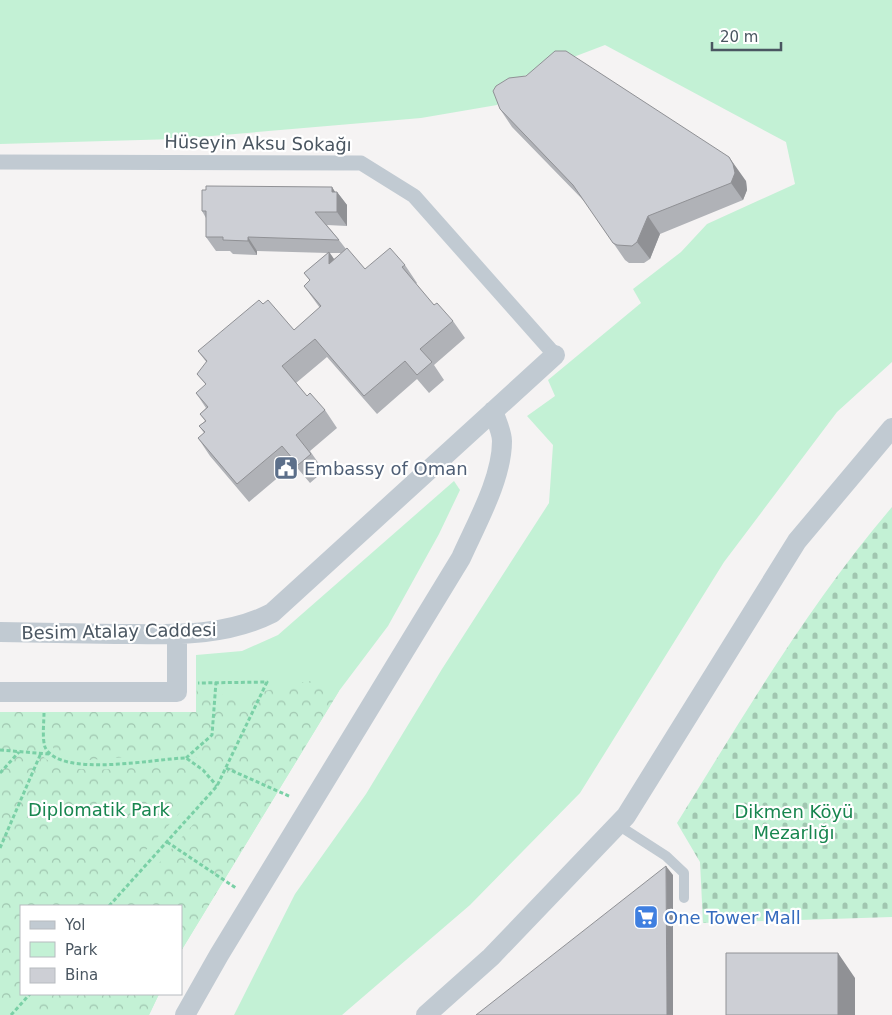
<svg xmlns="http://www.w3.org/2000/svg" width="892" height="1015" viewBox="0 0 892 1015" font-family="'DejaVu Sans',sans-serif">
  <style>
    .green { fill: #c3f1d5 }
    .forest { fill: url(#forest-crowns) }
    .cemetery { fill: url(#cemetery-stones) }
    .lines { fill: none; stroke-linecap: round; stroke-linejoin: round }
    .path { stroke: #7ad0a6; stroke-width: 3; stroke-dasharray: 4 2.5; stroke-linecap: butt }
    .service { stroke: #c1cad2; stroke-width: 10 }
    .pedestrian { stroke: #c1cad2; stroke-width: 15 }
    .minor { stroke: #c1cad2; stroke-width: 20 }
    .wall { fill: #b0b2b7; fill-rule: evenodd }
    .shaded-wall { fill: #909195 }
    .building { fill: #cdcfd5; stroke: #909195 }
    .labels { text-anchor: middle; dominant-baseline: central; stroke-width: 4.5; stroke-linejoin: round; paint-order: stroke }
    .street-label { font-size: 18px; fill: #4a5661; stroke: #fff }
    .service-label { font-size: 18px; fill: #4e5e75; stroke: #fff; text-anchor: start }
    .park-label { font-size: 18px; fill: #17864f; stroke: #fff }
    .shop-label { font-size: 18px; fill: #366cbe; stroke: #fff; text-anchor: start }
  </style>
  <defs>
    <pattern id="forest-crowns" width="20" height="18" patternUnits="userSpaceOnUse" patternTransform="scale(1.25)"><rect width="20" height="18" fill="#c3f1d5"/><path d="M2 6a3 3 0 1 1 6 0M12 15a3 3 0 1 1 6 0" fill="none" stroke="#a0c6b0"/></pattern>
    <pattern id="cemetery-stones" width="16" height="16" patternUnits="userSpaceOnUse" patternTransform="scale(1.25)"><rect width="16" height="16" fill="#c3f1d5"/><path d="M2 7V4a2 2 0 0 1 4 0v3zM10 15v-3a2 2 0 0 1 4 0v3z" fill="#a0c6b0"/></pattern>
  </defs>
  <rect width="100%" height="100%" fill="#f5f3f3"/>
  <path class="green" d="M0,0h892v362l-55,50 -113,150 -144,231 -110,112 -128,110h-108l61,-121 71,-100 76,-125 107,-166 4,-58 -26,-29 28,-20 -7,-16 93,-77 -8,-14 48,-37 26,-28 88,-40 -9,-42 -181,-97 -84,32 -24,28 -76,13 -245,21 -176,5z
    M454,481l6,9 -21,44 -51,92 -49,65 -158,260v-45h-160v88h138l-10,21h-149v-303h196v-57l46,-4 36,-16z"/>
  <path class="forest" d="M308,681l23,3 8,7 -158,260v-45h-60l107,-121 -20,-20 -20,-13 -99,8 -25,-6 -10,-5 -3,-5 -1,-32h146l1,-29 13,10 29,4z
    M0,712h37c0,11 -4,29 1,38 17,34 116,13 148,14l21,19 -112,123h-74v82l-21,23z
    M43,994h116l-10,21h-125z"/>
  <path class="cemetery" d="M892,507v410l-189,6 -3,-61 -23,-39c67,-108 132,-219 215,-316z"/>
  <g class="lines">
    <path class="path" d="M44,713c0,9 -2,25 1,34 14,32 114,11 141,11l17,12 14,16
      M0,750l49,4
      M186,758l26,-23 4,-53
      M226,768l65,29
      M0,773l19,-21
      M167,842l69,46
      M0,848l41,-95
      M109,906l108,-120 50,-104 -69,1
      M11,1015l19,-21"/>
    <path class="service" d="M618,825l48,31 18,17v25"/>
    <path class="pedestrian" d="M0,162l361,1 53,33 141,159"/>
    <path class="minor" d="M0,632c38,1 77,1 115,2 54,0 108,4 157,-21l283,-258
      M0,692h177v-58
      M185,1015l34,-60 242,-397c15,-34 41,-79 41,-117 0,-9 -6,-21 -9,-30
      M426,1015l65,-58 135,-141 171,-275 95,-113"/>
  </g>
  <path class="wall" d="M500,109l246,72 1,9 -4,10 -83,34 -10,25 -6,4h-15l-4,-3 -40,-58 -73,-75z
    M332,187l3,5h2l10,13v21l-20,-1 12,15 7,9 19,20 40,-4 12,18 -1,1 18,21 19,16 12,17 -31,27 10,15 -15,13 -12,-14 -40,35 -50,-57 -31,26 11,13 18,14 12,18 -27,23 14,20 -14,12 -16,-19 -45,38 -39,-46 -12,-18 6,-5 -5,-7 6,-5 -5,-7 6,-6 -10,-15 10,-8 -9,-11 10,-11 -9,-12 65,-47 31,26 26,-22 -16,-22 6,-5 -6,-8 24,-20 -71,-2v4l-24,-1 -3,-3h-14l-10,-14v-19l-4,-7zM330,253h12l-8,6z"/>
  <path class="shaded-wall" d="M729,157l17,24 1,9 -4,10 -12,-17z
    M332,187l5,8v-3l10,13v21l-10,-14 -5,-20z
    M648,216l12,18 -10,25 -13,-17z
    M248,237l9,14v4l-9,-14z
    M329,252l12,17 -12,-5z
    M666,866l7,9v140h-6z
    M838,953l17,25v37h-17z"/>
  <path class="building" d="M555,51h11l163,106 4,7 2,9 -4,10 -83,33 -11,26 -5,4 -15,-1 -4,-2 -40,-58 -73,-76 -7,-18 3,-5 13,-8 17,-2z
    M206,186l126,1v5h5v20h-22l24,28 -91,-3v4l-25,-1v-3h-17v-26h-4v-21h4z
    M347,248l18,21 25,-21 15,17 -3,2 32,38 3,-2 16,18 -33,28 12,13 -15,13 -12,-14 -41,35 -49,-57 -33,27 25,30 3,-3 15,17 -29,25 15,19 -13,11 -16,-19 -45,38 -39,-46 7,-6 -6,-6 7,-5 -6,-7 8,-7 -12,-14 10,-9 -9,-10 10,-13 -9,-10 61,-51 4,4 5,-4 26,30 27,-24 -17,-20 6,-6 -6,-7 25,-21v12z
    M666,866l1,149h-191z
    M726,953h112v62h-112z"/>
  <defs>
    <symbol id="civic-square" viewBox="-11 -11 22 22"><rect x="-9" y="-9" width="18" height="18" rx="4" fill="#5c6f8a" stroke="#fff"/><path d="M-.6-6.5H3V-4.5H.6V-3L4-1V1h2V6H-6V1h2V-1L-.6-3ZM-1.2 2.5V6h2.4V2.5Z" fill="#fff"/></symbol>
    <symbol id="supermarket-square" viewBox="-11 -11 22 22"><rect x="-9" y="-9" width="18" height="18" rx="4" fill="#3f7fe0" stroke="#fff"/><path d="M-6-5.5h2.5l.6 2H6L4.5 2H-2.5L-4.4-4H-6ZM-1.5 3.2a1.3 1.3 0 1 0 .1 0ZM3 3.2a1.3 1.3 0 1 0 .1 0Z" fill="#fff"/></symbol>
  </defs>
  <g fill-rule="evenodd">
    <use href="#civic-square" x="272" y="454" width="28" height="28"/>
    <use href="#supermarket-square" x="632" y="903" width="28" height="28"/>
  </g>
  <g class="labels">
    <g class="street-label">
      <text transform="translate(258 143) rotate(1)">Hüseyin Aksu Sokağı</text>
      <text transform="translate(119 631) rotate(-1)">Besim Atalay Caddesi</text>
    </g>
    <g class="service-label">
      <text x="304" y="468">Embassy of Oman</text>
    </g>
    <g class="park-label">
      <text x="99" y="809">Diplomatik Park</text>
      <text x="794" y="811">Dikmen Köyü<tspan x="794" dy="21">Mezarlığı</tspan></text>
    </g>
    <g class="shop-label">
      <text x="664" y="917">One Tower Mall</text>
    </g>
  </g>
  <rect x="20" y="905" width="162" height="90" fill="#ffffff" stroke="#b7bbc0"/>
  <rect x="30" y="921" width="25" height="8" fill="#c1cad2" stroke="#b7bbc0"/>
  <text x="65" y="930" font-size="15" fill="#4a5661">Yol</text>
  <rect x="30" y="942" width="25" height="15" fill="#c3f1d5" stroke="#b7bbc0"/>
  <text x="65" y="955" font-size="15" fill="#4a5661">Park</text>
  <rect x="30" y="968" width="25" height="15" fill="#cdcfd5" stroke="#b7bbc0"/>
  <text x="65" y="980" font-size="15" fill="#4a5661">Bina</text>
  <path d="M712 42v8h69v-8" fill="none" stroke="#4a5661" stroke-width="2.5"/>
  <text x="720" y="42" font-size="15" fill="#4a5661" stroke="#ffffff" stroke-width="4" paint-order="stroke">20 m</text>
</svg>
